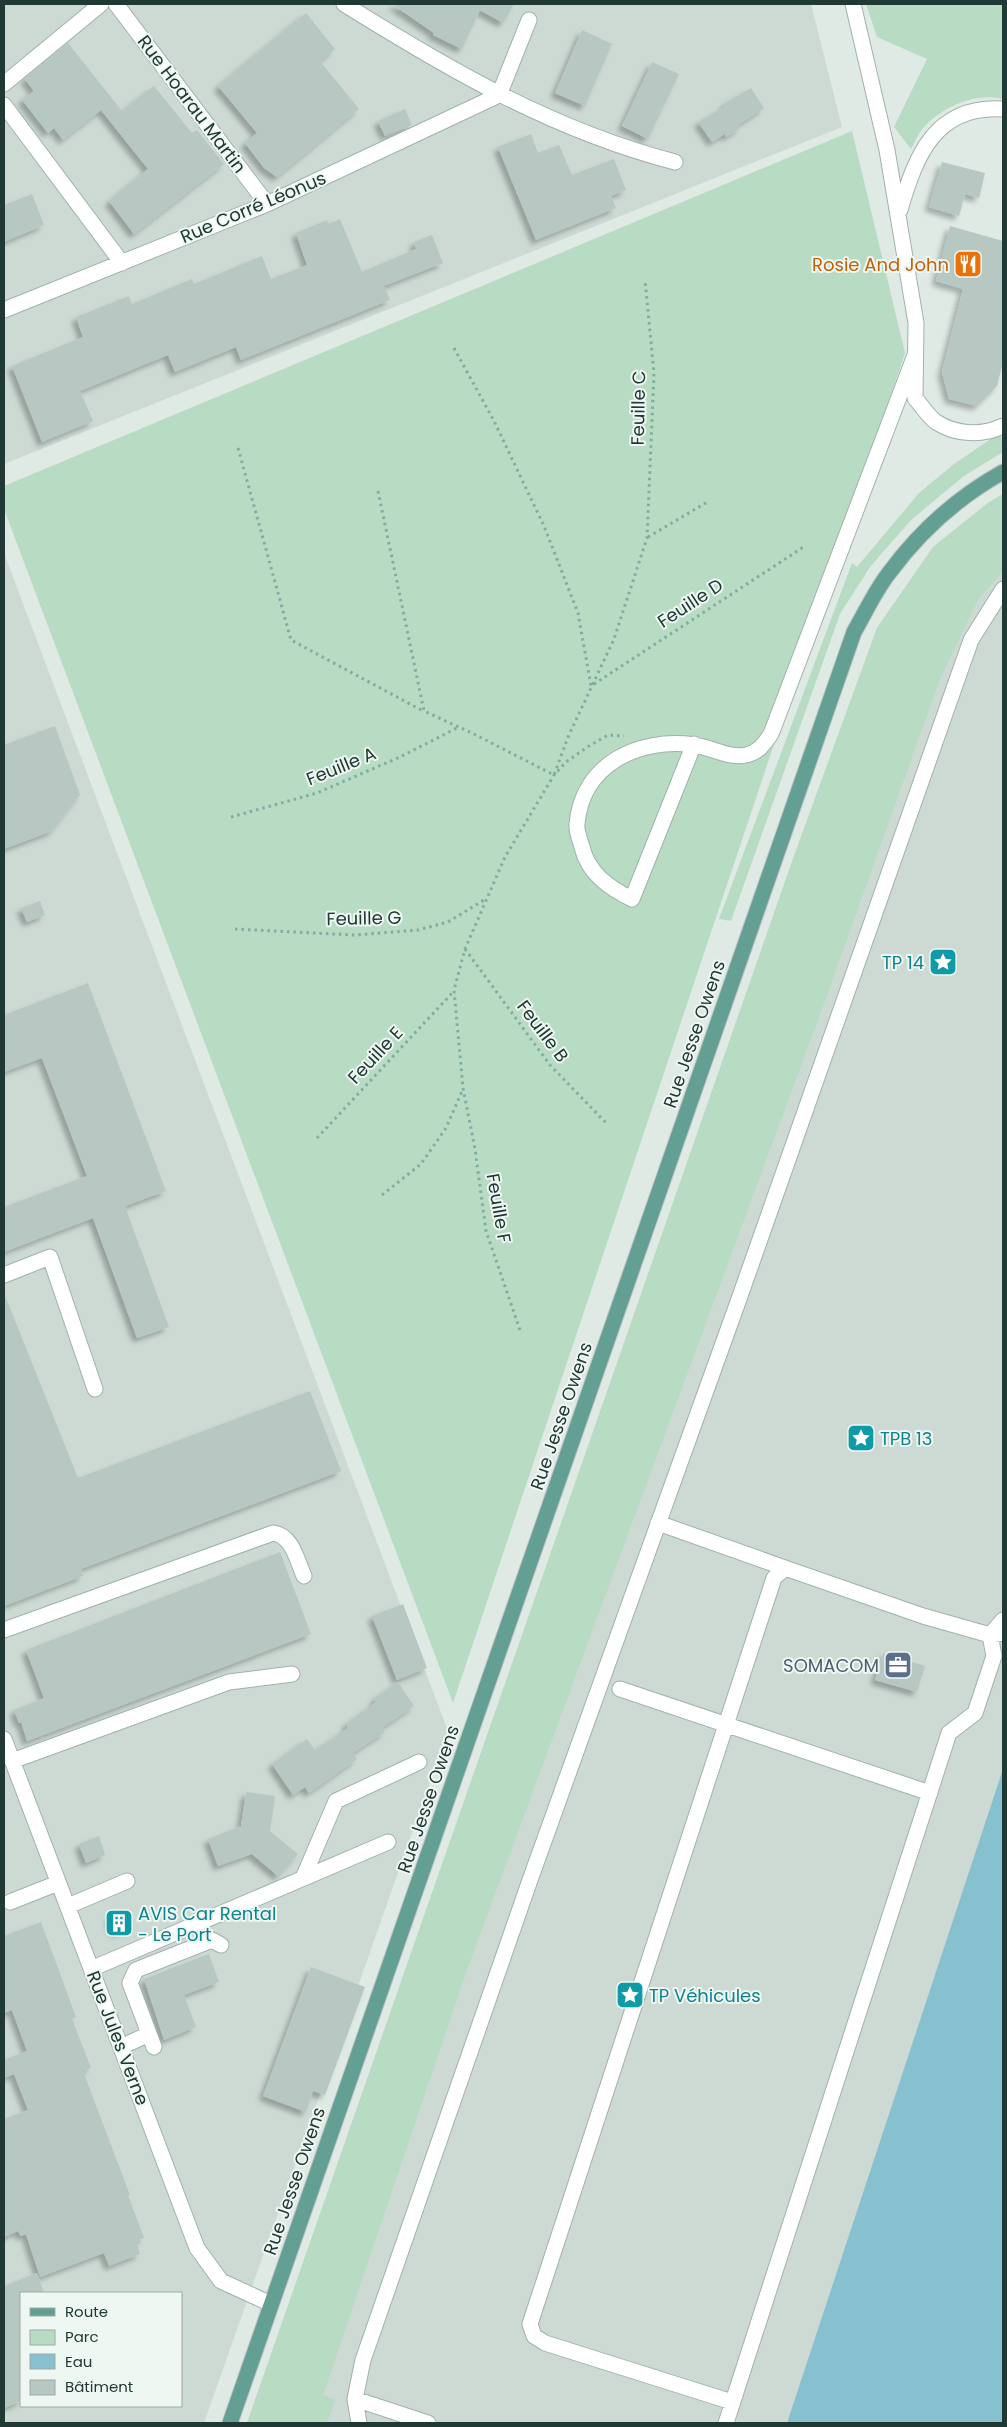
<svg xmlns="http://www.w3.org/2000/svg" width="1007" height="2427" viewBox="0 0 1007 2427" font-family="Poppins,sans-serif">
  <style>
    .built { fill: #cddad4; fill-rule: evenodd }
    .green { fill: #b7dbc3 }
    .water { fill: #87c0cf }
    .building { fill: #b7c7c1; filter: url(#shadow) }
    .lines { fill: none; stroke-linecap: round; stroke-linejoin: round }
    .minor-casing { stroke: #a2b1ac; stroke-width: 17 }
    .major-casing { stroke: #bcc4c2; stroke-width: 17 }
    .path { stroke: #7fada1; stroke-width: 3; stroke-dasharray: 2.5 4; stroke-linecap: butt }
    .minor { stroke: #fff; stroke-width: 15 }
    .major { stroke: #649f93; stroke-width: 15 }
    .labels { text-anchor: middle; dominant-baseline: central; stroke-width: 4; stroke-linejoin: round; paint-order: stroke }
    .street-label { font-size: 18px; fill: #203934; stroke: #eff7f3 }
    .food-label { font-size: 18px; fill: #c56008; stroke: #eff7f3; text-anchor: end }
    .culture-label { font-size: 18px; fill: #0d838f; stroke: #eff7f3; text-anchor: start }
    .service-label { font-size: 18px; fill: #4e5e75; stroke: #eff7f3; text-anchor: end }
  </style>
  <defs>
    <filter id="shadow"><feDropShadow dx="-4.5" dy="4.5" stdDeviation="2.5" flood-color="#0004"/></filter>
  </defs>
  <rect width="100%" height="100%" fill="#dfeae5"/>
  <path class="built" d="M4,4h807l31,123 -838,337z
    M1003,494v1929h-756l547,-1567 83,-228 56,-81 55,-44z
    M4,553l444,1178 -244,692h-200zM21,2293h160v113h-160z"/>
  <path class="green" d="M866,4l137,1v94c-27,-7 -59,7 -78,27 -6,6 -10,16 -14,23l-17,-22 33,-68 -50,-22z
    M852,131l53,222 -452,1350 -449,-1194v-23z
    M998,434l5,5v13l-39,24 -53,44 -41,47 -30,47 -109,307 -12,-2 133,-356 5,4 62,-74 35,-29z
    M1003,494v77l-25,29 -38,79 -115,322 -358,969 -144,425 12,5 -8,23h-80l547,-1567 83,-228 56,-81 55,-44z"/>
  <path class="water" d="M1003,1769v654h-216z"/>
  <path class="building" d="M392,4h122l-11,19 -23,-13 -18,39 -29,-14 1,-2z
    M306,13l29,36 -15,12 39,48 -82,68 -13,-9 -19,-25 12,-10 -39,-47z
    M582,30l30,14 -27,62 -30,-13z
    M68,43l54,68 32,-25 38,47 5,-3 27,34 -90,70 -25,-33 39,-32 -47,-59 -38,30 -9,-12 -6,5 -26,-33 12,-9 -9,-12z
    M652,62l27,12 -31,65 -26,-13z
    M751,88l13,20 -26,17 2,3 -14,9 -1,-3 -13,8 -14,-20 27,-15 -1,-3z
    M405,109l7,16 -27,11 -7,-15z
    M531,134l7,19 21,-8 13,30 42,-16 12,31 -15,6 5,12 -80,32 -38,-93z
    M942,162l43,11 -6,25 -14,-4 -6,22 -30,-9z
    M32,194l12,31 -40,17v-37z
    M340,219l22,53 54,-23 -2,-7 18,-7 11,28 -59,23 6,14 -149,60 -5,-13 -61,25 -7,-17 -88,36 13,30 -51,21 -30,-76 71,-29 -7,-20 53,-21 3,8 60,-25 2,5 68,-28 9,23 36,-14 -11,-32 31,-13 2,4z
    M950,226l53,15v121l-6,24 -20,20 -28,-7 -7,-27 21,-83 -27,-8z
    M55,726l25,69 -28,36 -48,18v-104z
    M40,901l5,14 -18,7 -6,-14z
    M88,983l78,208 -41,15 44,121 -32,11 -44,-120 -89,34v-45l83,-31 -45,-118 -38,14v-57z
    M4,1293l74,185 232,-87 31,80 -260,98 2,7 -79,30z
    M280,1552l31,82 -284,107 -6,-19 -2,1 -5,-13 30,-12 -18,-48z
    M403,1604l24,64 -30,12 -25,-64z
    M883,1653l42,13 -8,26 -42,-12z
    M398,1682l16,24 -32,22 3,4 -32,21 4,6 -48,34 -4,-6 -12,8 -21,-31 35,-25 8,11 33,-22 -2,-4 30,-22 -2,-3z
    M246,1792l29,4 -5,35 28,23 -20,22 -26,-22 -34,12 -10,-27 33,-13z
    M99,1836l6,19 -19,8 -7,-19z
    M124,1913l6,15 -15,5 -6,-15z
    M41,1922l35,95 -4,2 19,49 -8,3 47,124h-2l16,43 -8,3 4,13 -31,12 -5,-13 -64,24 -14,-43 -5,2 -3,-5 -14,6v-118l24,-9 -14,-36 -10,4v-18l23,-9 -15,-41 -8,3v-77z
    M209,1954l10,28 -35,13 12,32 -32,13 -20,-61z
    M311,1967l54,20 -40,108 -12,-4 -7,21 -43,-16z
    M37,2273l7,20h-23v108l-17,7v-122z"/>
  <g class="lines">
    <defs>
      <path id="minor" d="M116,4l151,200
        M344,4c106,66 208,126 331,158
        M853,4l34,146 29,173 -1,75c6,7 13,18 21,24 20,13 46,14 67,4
        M4,84l97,-80
        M4,105l118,158
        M900,210c16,-56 36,-105 103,-101
        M4,310l263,-106 232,-109 30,-75
        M694,744l-62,155c-23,-11 -44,-26 -50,-52 -2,-7 -6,-16 -5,-23 5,-60 62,-87 117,-79 16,2 37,14 52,10 13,-3 18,-11 25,-21l144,-379
        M4,1275l46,-18 45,132
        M658,1523l127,45
        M4,1630l269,-97c19,2 24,27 31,43
        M620,1689l310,104
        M4,1739l193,509 24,33 50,23
        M12,1761l217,-79 63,-8
        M303,1878l33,-77 83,-39
        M10,1902l48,-19
        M68,1906l59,-25
        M91,1969l297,-127
        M121,2047l28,-13
        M154,2047l-24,-64 6,-13 76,-30 9,5
        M355,2399l73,24
        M732,2402l-187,-59 -11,-7 -4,-12 244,-746 11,-10 138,48 67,19 13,-2
        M359,2423l-4,-24 8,-39 167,-480 209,-581 232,-659 32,-51
        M726,2423l223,-690 26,-20 19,-57 -4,-21 13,-15"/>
      <path id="major" d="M230,2423l624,-1791c11,-19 21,-41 35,-59 31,-42 69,-76 114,-101"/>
    </defs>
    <use href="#minor" class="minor-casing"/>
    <use href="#major" class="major-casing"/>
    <path class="path" d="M454,348l40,73 50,105 34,87 13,73 214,-140
      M238,448l53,192 132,71
      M378,491l46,220 50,23 80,41 14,-38 46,-98 33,-101 7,-165 -9,-93
      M648,537l61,-36
      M231,817l86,-24 83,-36 57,-29
      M235,929l119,6 64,-5 30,-8 36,-22
      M465,949l85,116 57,59
      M317,1138l137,-147
      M382,1195l39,-31 25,-36 17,-39
      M520,1330l-34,-99 -11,-82 -12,-61 -9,-98 11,-41 40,-92 49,-82 12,-13 23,-16 19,-11 16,1"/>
    <use href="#minor" class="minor"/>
    <use href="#major" class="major"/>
  </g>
  <defs>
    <symbol id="restaurant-square" viewBox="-11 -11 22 22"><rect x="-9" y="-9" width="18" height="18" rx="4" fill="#e8710a" stroke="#eff7f3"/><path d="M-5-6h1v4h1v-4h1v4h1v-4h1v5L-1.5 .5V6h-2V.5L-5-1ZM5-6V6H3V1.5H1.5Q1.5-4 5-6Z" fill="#fff"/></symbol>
    <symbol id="sight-square" viewBox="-11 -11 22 22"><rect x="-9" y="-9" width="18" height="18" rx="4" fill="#0f9aa8" stroke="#eff7f3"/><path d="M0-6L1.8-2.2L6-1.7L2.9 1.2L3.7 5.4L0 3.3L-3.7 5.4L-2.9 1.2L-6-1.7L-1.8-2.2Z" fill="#fff"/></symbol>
    <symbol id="office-square" viewBox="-11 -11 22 22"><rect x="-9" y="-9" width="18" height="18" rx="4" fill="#5c6f8a" stroke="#eff7f3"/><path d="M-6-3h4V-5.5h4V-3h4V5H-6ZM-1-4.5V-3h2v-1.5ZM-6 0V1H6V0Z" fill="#fff"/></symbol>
    <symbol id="building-square" viewBox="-11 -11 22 22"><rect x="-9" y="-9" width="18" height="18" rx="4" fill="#0f9aa8" stroke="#eff7f3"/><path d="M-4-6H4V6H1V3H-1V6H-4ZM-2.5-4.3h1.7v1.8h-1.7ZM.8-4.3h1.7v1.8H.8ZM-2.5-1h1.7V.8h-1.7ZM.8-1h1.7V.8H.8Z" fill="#fff"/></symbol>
  </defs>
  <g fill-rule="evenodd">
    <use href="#restaurant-square" x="952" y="248" width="32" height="32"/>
    <use href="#sight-square" x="927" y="946" width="32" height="32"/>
    <use href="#sight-square" x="845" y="1422" width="32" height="32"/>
    <use href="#office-square" x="882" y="1649" width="32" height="32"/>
    <use href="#building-square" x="103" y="1907" width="32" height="32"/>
    <use href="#sight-square" x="614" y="1979" width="32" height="32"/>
  </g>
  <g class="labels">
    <g class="street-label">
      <text transform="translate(192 104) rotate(53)">Rue Hoarau Martin</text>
      <text transform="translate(253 207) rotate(-23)">Rue Corré Léonus</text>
      <text transform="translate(638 408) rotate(-89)">Feuille C</text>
      <text transform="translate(690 603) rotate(-33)">Feuille D</text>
      <text transform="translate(341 766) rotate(-22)">Feuille A</text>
      <text transform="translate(364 918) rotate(-1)">Feuille G</text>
      <text transform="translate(543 1031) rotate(53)">Feuille B</text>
      <text transform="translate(694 1034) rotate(-71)">Rue Jesse Owens</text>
      <text transform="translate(375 1055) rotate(-47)">Feuille E</text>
      <text transform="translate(499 1208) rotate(80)">Feuille F</text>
      <text transform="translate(561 1416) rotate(-71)">Rue Jesse Owens</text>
      <text transform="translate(428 1799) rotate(-71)">Rue Jesse Owens</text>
      <text transform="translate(118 2038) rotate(69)">Rue Jules Verne</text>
      <text transform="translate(294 2181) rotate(-71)">Rue Jesse Owens</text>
    </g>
    <g class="food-label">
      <text x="949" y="264">Rosie And John</text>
    </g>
    <g class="culture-label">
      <text x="924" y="962" text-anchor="end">TP 14</text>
      <text x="880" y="1438">TPB 13</text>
      <text x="138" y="1913">AVIS Car Rental<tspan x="138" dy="21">- Le Port</tspan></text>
      <text x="649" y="1995">TP Véhicules</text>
    </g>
    <g class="service-label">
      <text x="879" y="1665">SOMACOM</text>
    </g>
  </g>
  <rect width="1007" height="2427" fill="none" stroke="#203934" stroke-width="10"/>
  <rect x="20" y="2292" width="162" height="115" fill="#eff7f3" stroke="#9caba7"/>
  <rect x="30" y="2308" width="25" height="8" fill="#649f93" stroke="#9caba7"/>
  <text x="65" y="2317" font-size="15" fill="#203934">Route</text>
  <rect x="30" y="2330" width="25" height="15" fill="#b7dbc3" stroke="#9caba7"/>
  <text x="65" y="2342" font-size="15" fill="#203934">Parc</text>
  <rect x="30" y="2354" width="25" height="15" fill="#87c0cf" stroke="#9caba7"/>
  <text x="65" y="2367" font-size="15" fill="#203934">Eau</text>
  <rect x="30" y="2380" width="25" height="15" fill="#b7c7c1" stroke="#9caba7"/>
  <text x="65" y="2392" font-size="15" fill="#203934">Bâtiment</text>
</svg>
